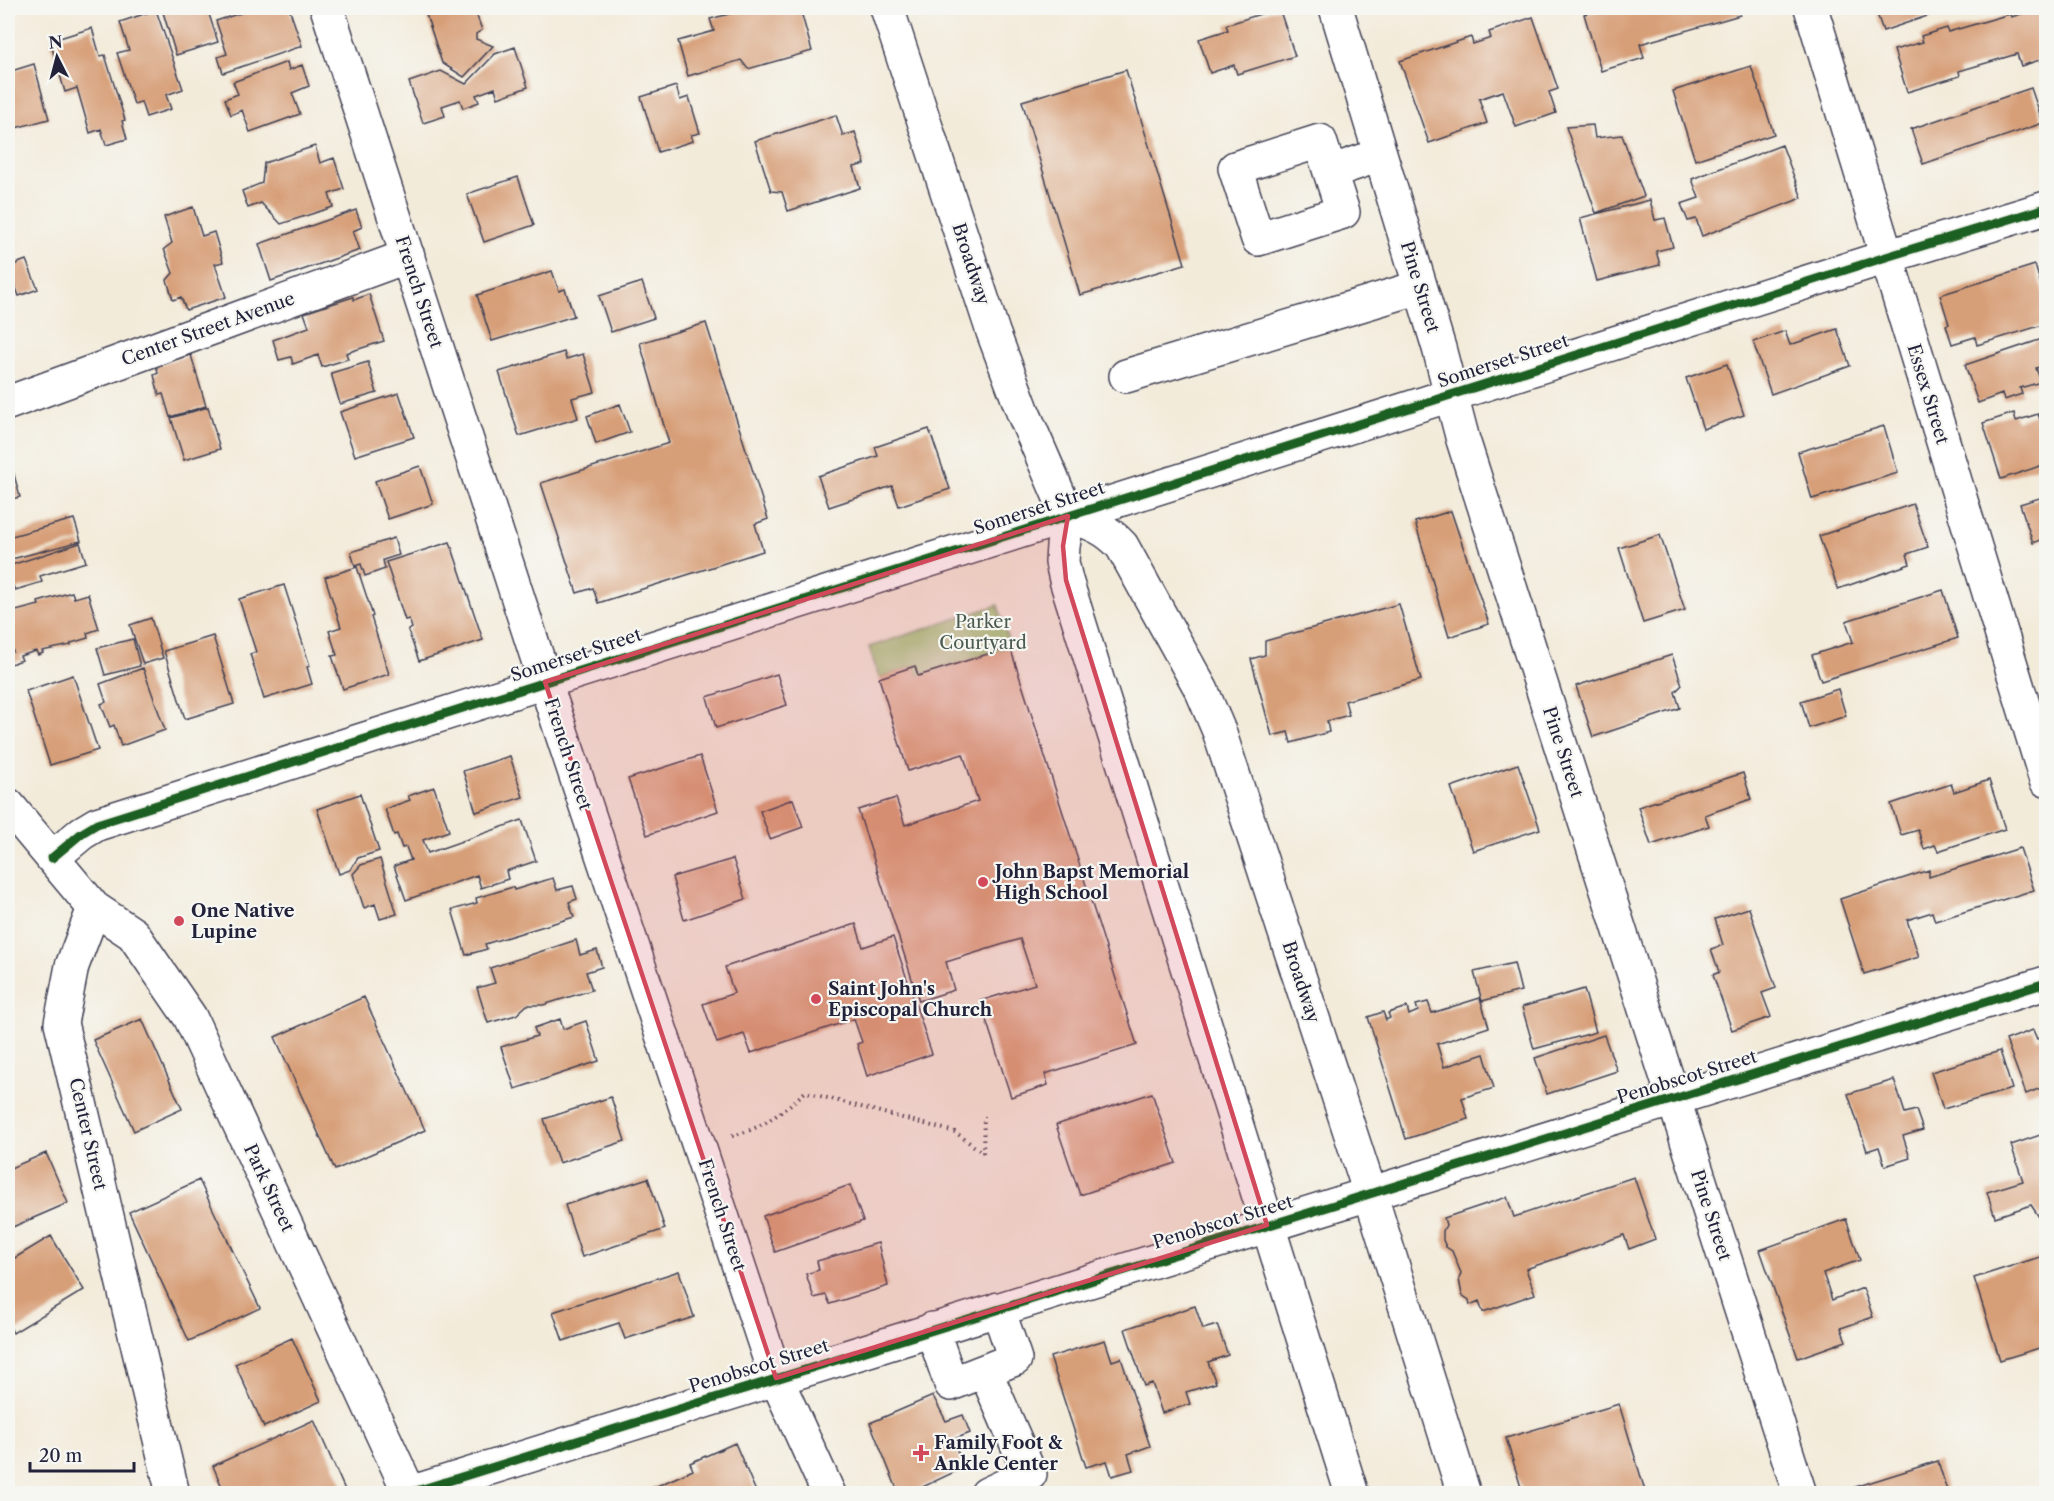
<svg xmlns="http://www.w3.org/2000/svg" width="2054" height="1501" viewBox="0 0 2054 1501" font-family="'Libre Caslon Text',serif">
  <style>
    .green { fill: #99c573; stroke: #5e7457; stroke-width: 1.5 }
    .building { fill: #d79f78 }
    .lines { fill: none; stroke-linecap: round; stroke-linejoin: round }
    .minor-casing { stroke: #414053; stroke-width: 36 }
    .major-casing { stroke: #414053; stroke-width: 36 }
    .path { stroke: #414053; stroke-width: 4; stroke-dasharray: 1.5 4.5; stroke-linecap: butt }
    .minor { stroke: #fff; stroke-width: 33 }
    .major { stroke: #fff; stroke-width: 33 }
    .cycleway-casing { stroke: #f6f6f2; stroke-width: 13 }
    .cycleway { stroke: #1b5e20; stroke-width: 9 }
    .marked { fill: #d1495b; fill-opacity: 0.2; stroke: #d1495b; stroke-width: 4.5; stroke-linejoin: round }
    .poi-dot { fill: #d1495b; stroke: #f6f6f2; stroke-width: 2 }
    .labels { text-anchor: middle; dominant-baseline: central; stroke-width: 4.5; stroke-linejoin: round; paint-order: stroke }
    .street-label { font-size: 18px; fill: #22223b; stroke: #f6f6f2 }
    .park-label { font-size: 18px; fill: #4c5b4f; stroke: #f6f6f2 }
    .poi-label { font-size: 18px; font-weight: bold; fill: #22223b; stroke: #f6f6f2; text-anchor: start }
  </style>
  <rect width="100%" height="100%" fill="#f6f6f2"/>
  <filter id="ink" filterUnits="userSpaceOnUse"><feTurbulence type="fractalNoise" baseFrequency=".0167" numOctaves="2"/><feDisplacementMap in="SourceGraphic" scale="12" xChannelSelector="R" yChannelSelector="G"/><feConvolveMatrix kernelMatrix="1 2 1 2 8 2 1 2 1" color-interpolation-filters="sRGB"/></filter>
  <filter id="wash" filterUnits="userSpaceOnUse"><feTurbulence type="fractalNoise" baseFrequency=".008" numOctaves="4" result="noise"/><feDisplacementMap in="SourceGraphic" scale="24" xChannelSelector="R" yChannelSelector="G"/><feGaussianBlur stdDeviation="1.35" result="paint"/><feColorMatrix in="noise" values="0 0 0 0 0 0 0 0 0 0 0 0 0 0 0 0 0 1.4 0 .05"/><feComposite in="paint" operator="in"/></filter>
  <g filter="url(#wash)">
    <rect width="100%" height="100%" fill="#f3ebda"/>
    <path class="green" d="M998,605l12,42 -92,29 -3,-10 -36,12 -10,-31z"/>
    <g id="blocks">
      <path class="building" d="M168,8h39l11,34 -42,13 -14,-46z
        M256,8h33l13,38 -79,27 -5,-16 9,-3 -11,-33z
        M424,8h50l8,22 -6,4v5l17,7 -29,31 -22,-14z
        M731,8h69l12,43 -64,18 -7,-9 -53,16 -10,-35 36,-10 -4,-12 23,-6z
        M1279,8l16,48 -58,18 -3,-9 -24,8 -11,-34 29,-9 -2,-5z
        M1607,8h131l2,7 -100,29 4,14 -43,13 -17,-57z
        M1875,8h76l-68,23z
        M2042,8l4,11v39l-25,8 -4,-12 -58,17 1,5 -53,16 -13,-42 29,-8 -2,-6 26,-8 1,4 62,-18 1,3z
        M156,10l27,79 -17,6 5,14 -25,8 -5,-15 -7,2 -17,-51 12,-3 -9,-28z
        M1533,17l25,72 -9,3 7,21 -40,14 -13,-36 -24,8 8,24 -58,20 -29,-82 71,-24 2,7 18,-6 -2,-6z
        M92,28l8,28 5,-1 20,65 -3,1 5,18 -21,6 -5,-16 -11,4 -13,-45 -12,4 -15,-51z
        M515,47l13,40 -30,11 -3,-10 -19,7 3,7 -16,6 -3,-8 -18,6 3,10 -22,7 -14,-41 32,-11 25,13 29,-30z
        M287,62l2,8 13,-5 7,21 -17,7 8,21 -50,18 -8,-22 -11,5 -6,-16 13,-5 -5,-12z
        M34,64l15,55 -41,11v-58z
        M1751,66l23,68 -79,26 -22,-69z
        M1126,70l59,194 -105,31 -58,-194z
        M676,86l4,14 9,-3 11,36 -9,2 2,6 -35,11 -17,-55z
        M2031,88l12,35 -120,41 -12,-35z
        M836,115l7,21 12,-4 10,32 -11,3 6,21 -72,23 -6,-19 -11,-1 -16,-50z
        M1593,125l2,13 27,-3 22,61 -48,17 -30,-86z
        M1782,145l20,53 -100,38 -6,-17 -8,2 -7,-17 18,-6 -7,-19z
        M315,146l5,17 14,-5 10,31 -15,5 4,13 -52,17 -20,-21 -13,5 -6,-17 20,-8 2,-20z
        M518,177l16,48 -50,17 -17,-48z
        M1650,200l5,20 10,-2 8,29 -17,4 4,14 -63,16 -17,-63z
        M193,207l9,29 12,-4 9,30 -8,2 11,33 -40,13 -5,-13 -8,3 -6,-20 6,-7 -9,-24 8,-6 -8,-26z
        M356,210l6,17 -9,4 7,19 -89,31 -12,-37z
        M26,260l12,29 -19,7 -11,-29z
        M2035,265l11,36v23l-69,21 -2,-8 -23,7 -6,-19 3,-1 -9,-29z
        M552,271l7,20 6,-2 9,27 -82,25 -15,-46z
        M642,282l12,36 -43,14 -12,-36z
        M369,294l15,47 -38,12 2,6 -26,8 -4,-12 -25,9 -2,-7 -12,3 -6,-20 36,-13 -5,-14 49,-16 1,3z
        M706,323l62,196 -13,5 8,27 -165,52 -5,-15 -16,5 -36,-110 128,-40 -29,-100z
        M1837,329l13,37 -79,28 -18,-52 32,-11 5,14z
        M2045,338l1,27 -10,3 5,14 -21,6 2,6 -18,6 -2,-6 -24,9 -13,-38z
        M564,352l2,7 17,-5 12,38 -23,6 6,20 -59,18 -20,-64z
        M191,355l15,51 -36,11 -7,-23 -4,1 -5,-20 4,-2 -2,-8z
        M368,362l9,31 -37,11 -9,-31z
        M1727,364l17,51 -41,14 -17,-51z
        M399,393l15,44 -59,19 -15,-44z
        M620,404l10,28 -34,12 -9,-28z
        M208,407l12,42 -36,11 -13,-42z
        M2014,413l2,8 22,-7 3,8 5,-2v44l-45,15 -18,-56z
        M1884,426l14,47 -86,26 -14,-47z
        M929,429l21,60 -51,17 -7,-20 -63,21 -11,-31 60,-20 -3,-9z
        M8,452l12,45 -12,3z
        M420,466l13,38 -45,15 -13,-38z
        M2046,496v42l-13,5 -13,-39z
        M1913,504l15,43 -21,7 3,10 -72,25 -19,-53z
        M1451,511l38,113 -40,13 -34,-115z
        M74,519l7,22 -73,19v-23z
        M1660,535l25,75 -42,13 -24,-75z
        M394,538l5,17 -16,5 2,9 -20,7 -4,-12 -6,2 -4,-14z
        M450,542l33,98 -64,21 -11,-31 4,-2 -3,-9 -4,1 -19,-58z
        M80,543l6,19 -46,14 2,6 -27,8 -2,-4 -5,2v-22z
        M357,567l16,49 -2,1 18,57 -46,15 -11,-33 5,-1 -8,-24 12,-4 -16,-50z
        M284,585l26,81 -3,1 5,17 -48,15 -14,-45 6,-2 -17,-53z
        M1943,590l15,48 -137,43 -9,-26 41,-13 -7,-21z
        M72,592l2,6 14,-4 11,35 -12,4 1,5 -17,5v2l-29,6 1,2 -5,2 -2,-4 -16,5 2,4 -14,5v-12l5,-1 -5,-19v-20l31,-8 -1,-3z
        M1399,604l22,76 -76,21 4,14 -22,6 2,11 -38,11 -3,-11 -16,4 -21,-77 14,-4v-14z
        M151,618l12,40 -20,6 -13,-39z
        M213,636l21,68 -49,15 -21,-68z
        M133,639l7,27 -35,9 -8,-27z
        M1010,647l127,398 -92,29 3,11 -37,12 -31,-96 55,-17 -15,-45 -74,23 8,28 -35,11 -61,-191 38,-12 9,27 73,-24 -15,-47 -55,17 -29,-93 36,-12 3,10z
        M1672,655l10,30 -7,7 5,16 -87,29 -17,-51z
        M143,668l22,62 -44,16 -7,-21 -4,2 -9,-23 5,-2 -6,-18z
        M777,674l10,31 -71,23 -9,-31z
        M73,675l25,75 -48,15 -24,-74z
        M1838,689l8,27 -37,12 -8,-27z
        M510,756l13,41 -47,15 -13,-41z
        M700,756l18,55 -71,24 -19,-56z
        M1518,764l22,65 -67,22 -22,-64z
        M1743,773l8,26 -46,16 4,11 -58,19 -13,-38z
        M1989,780l16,49 -67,22 -3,-6 -11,4 -6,-19 -17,5 -10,-31 60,-20 3,8z
        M434,787l15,44 -26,9 5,13 94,-33 14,41 -30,10 2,8 -27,9 -4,-13 -71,25 -12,-34 17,-6 -5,-13 -4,1 -5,-14 -3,1 -9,-26 25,-9 -2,-4z
        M360,794l19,57 -21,7 -8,12 -11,4 -22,-65z
        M793,799l10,28 -33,12 -10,-28z
        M2020,848l14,42 -99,31 -3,-9 -25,8 12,37 -55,17 -24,-75 89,-29v7z
        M380,859l17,55 -17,5 -5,-15 -11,4 -11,-34 8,-9z
        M733,859l13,40 -62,21 -12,-43z
        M553,878l4,12 16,-4 4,13 -8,3 5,15 -89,27 2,5 -21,6 -14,-45 25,-7 -1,-5 37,-11 1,3z
        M1749,908l27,80 -14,5 9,24 -39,13 -19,-55 6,-3 -8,-23 12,-4 -8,-26z
        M856,924l7,23 30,-10 39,117 -65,22 -10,-32 5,-2 -8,-23 -103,34 -7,-19 -27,9 -14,-39 31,-11 -9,-26z
        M576,940l4,15 17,-5 5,17 -16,5 6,18 -49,15h-16l-11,10 -28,8 -11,-35 18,-5 -5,-15z
        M1514,963l7,28 -39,10 -8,-29z
        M1584,989l12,43 -62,17 -12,-42z
        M364,997l61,133 -90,40 -60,-133z
        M1480,998l9,29 -52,17 7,23 40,-13 10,34 -32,10 6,21 -62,20 -38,-122 15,-5 3,8 4,-2 -2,-5 19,-6 2,8 9,-4 -2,-6 12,-3 4,11z
        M142,1019l40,90 -48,22 -41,-91z
        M560,1019l3,10 23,-8 13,40 -84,28 -14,-42 36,-11 -3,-8z
        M2033,1030l4,9 9,-4v51l-20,8 -20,-54z
        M1604,1035l13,36 -70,23 -12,-36z
        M2000,1051l12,38 -69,20 -12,-37z
        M1894,1080l11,33 11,-3 7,20 -20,6 7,22 -25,8 -6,-19 -12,4 -19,-57z
        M1152,1093l24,70 -96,32 -24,-70z
        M611,1097l14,44 -66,22 -15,-44z
        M2046,1133v81l-7,3 -8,-12 -36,12 -8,-25 36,-11 -12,-36z
        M46,1153l22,50 -60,26v-60z
        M1634,1177l21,62 -26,10 -5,-14 -98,34 9,25 -52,18 -4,-11 -9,4 -1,-5 -7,-5 -3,-16 2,-6 -9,-22 -6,-4 -3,-7v-9l3,-6 -2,-7 63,-21 7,20z
        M648,1178l17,51 -83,28 -17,-52z
        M199,1180l61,128 -71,33 -60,-129z
        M850,1185l13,36 -88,31 -12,-36z
        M1846,1219l14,41 -37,13 9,27 31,-12 10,29 -32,11 5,13 -48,17 -38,-108z
        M51,1236l33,54 -71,43 -5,-10v-35l5,-4 -5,-9v-13z
        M878,1243l10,43 -58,18 -4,-9 -12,3 -8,-24 13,-4 -2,-9z
        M2046,1255v91l-46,14 -26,-82z
        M679,1271l15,46 -69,22 -6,-16 -56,18 -10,-29z
        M1195,1306l8,23 14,-4 11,30 -20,7 8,21 -30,9 4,12 -28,9 -10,-30 -8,3 -19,-57z
        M292,1338l29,63 -57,26 -29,-63z
        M1105,1340l7,21 9,-3 29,88 -22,8 5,16 -21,6 -5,-15 -21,6 -36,-110z
        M933,1396l13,25 17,-6 7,18 -18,7 13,27 -57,27h-9l-29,-71z
        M1619,1404l27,90h-123l-17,-56z
        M314,1420l31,70 -8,4h-112l-12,-28z
        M735,1443l22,51h-118l54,-24 -3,-7z
        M1938,1461l10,33h-112v-1z"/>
    </g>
  </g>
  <g filter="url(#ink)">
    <use href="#blocks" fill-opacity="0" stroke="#414053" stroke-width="1.5"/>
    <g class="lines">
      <defs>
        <path id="minor" d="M327,8l234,723 215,647 53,116
          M1336,8l103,340 24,92 337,1054
          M1811,8l235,772
          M1330,172l-10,-31 -85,27 23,71 85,-27 -13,-40 50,-17
          M1126,376l294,-89
          M8,403l400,-147
          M8,805l86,103 39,26 57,83 220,477
          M52,858l30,-25 15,-9 1789,-567 160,-49
          M94,908l-22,58 -11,57 112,471
          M932,1329l19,55 64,-25 -17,-50
          M985,1371l45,103 -43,20
          M410,1493l1636,-510"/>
        <path id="major" d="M887,8l106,324 30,80 45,104 -5,30 -1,16 4,18 286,914
          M1068,516c22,6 39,13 54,30l80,145 17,40 151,462 94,301"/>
      </defs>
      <use href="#minor" class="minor-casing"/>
      <use href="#major" class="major-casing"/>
      <path class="path" d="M732,1136c31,-8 49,-23 73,-44l150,40 28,21
        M983,1153l1,-37"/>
      <use href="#minor" class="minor"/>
      <use href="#major" class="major"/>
      <defs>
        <path id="cycleway" d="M52,858l30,-25 15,-9 1789,-567 160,-49
          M410,1493l1636,-510"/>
      </defs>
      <use href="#cycleway" class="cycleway-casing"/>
      <use href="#cycleway" class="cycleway"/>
    </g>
  </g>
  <path class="marked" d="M1068,516l-5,30 3,34 201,645 -491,153 -231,-696z"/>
  <g class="poi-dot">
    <circle cx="983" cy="882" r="6"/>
    <circle cx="179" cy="921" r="6"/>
    <circle cx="816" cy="999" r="6"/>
    <path d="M918 1444h6v6h6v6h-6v6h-6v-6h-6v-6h6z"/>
  </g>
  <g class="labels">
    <g class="street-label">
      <text transform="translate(971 264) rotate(72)">Broadway</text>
      <text transform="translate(1420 287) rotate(73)">Pine Street</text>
      <text transform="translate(419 292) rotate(72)">French Street</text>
      <text transform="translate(208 329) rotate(-20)">Center Street Avenue</text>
      <text transform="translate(1503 361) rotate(-18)">Somerset Street</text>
      <text transform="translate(1928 394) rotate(73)">Essex Street</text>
      <text transform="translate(1039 508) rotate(-18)">Somerset Street</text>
      <text transform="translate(576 655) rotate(-18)">Somerset Street</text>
      <text transform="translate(1563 752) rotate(72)">Pine Street</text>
      <text transform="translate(568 754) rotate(72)">French Street</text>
      <text transform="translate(1301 982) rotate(72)">Broadway</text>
      <text transform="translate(1687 1077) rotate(-17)">Penobscot Street</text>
      <text transform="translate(88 1134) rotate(77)">Center Street</text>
      <text transform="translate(269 1188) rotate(65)">Park Street</text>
      <text transform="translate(722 1215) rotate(72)">French Street</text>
      <text transform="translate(1711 1215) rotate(72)">Pine Street</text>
      <text transform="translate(1223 1222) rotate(-17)">Penobscot Street</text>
      <text transform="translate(759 1366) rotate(-17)">Penobscot Street</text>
    </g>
    <g class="park-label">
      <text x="983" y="622">Parker<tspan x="983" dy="21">Courtyard</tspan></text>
    </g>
    <g class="poi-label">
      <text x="995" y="872">John Bapst Memorial<tspan x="995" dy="21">High School</tspan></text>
      <text x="191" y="911">One Native<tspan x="191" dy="21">Lupine</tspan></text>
      <text x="828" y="989">Saint John's<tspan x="828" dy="21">Episcopal Church</tspan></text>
      <text x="934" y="1443">Family Foot &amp;<tspan x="934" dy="21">Ankle Center</tspan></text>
    </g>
  </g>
  <rect width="2054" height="1501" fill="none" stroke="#f6f6f2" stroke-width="30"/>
  <g transform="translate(57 57) rotate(354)" stroke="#f6f6f2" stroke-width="4.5" paint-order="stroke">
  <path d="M0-4.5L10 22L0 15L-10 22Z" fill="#22223b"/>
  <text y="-9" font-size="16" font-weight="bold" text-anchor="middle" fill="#22223b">N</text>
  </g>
  <path d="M30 1462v9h104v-9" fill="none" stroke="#22223b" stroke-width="3"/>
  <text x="39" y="1462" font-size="18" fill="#22223b" stroke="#f6f6f2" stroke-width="4.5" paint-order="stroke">20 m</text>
</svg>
